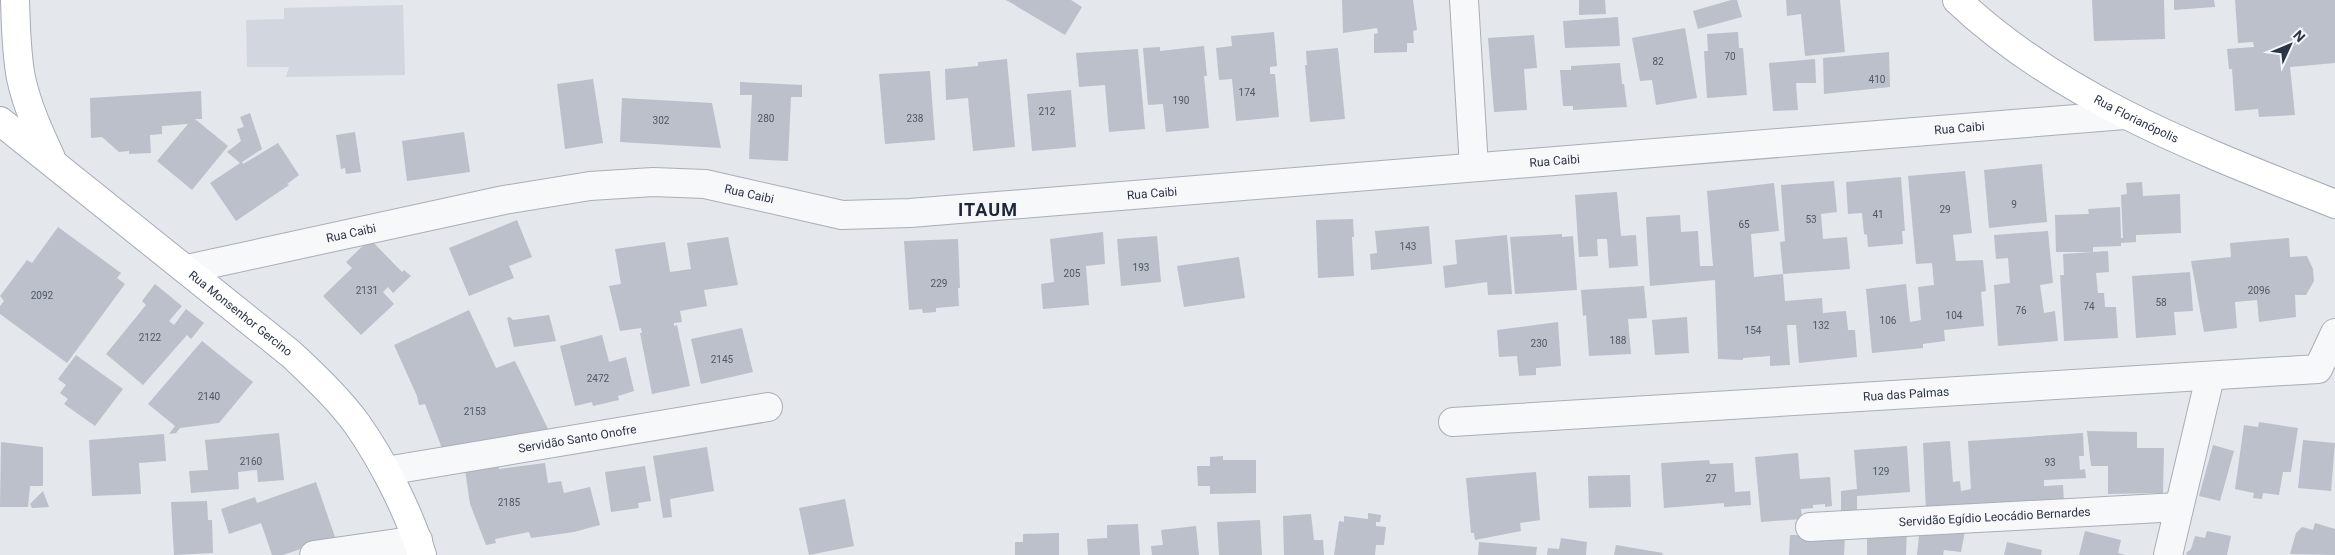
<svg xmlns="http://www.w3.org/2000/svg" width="2335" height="555" viewBox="0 0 2335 555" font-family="Roboto,sans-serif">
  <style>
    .built { fill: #d2d6de }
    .building { fill: #bbc0ca }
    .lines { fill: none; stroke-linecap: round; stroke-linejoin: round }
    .minor-casing { stroke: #a9aeb7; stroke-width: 30 }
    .major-casing { stroke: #a3abb8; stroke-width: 30 }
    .minor { stroke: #f7f8fa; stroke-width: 28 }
    .major { stroke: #fff; stroke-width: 28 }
    .labels { text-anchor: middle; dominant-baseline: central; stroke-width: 4; stroke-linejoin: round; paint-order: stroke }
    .number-label { font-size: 10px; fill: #4f5766 }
    .street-label { font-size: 12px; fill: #2b3445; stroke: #f4f6f9 }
    .district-label { font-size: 18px; font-weight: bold; letter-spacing: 1px; fill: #1d2536; stroke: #f4f6f9 }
  </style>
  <rect width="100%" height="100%" fill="#e4e7ec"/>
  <path class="built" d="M403,5l2,70 -119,2 3,-10h-42l-1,-47 38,-1v-11z"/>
  <path class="building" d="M1006,0h65l11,7 -17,28z
    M1342,0h71l4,30 -4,1 1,12h-7v9l-33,1v-19l4,-1 -1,-5 -34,5z
    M1579,0h26l1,14 -27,1z
    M1731,0h6l5,17 -44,12 -5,-18z
    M1786,0h54l5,52 -40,4 -4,-42 -14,2z
    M2092,0h72l1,39 -71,2z
    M2174,0h40l1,7 -41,3z
    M2235,0h100v63l-45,4 5,48 -36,2 -1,-8 -23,2 -3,-42h-3l-2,-20 27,-2 -1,-5 -15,1z
    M1618,17l2,29 -55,2 -2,-27z
    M1685,28l12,70 -41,7 -4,-25 -12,1 -8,-43z
    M1274,32l3,34 -7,1v7h5l4,43 -43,4 -4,-42 -13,1 -3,-32 16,-2 -1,-10z
    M1738,32l1,16h4l4,47 -40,3 -3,-47h4l-1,-17z
    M1534,35l3,33 -13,1 3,41 -33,2 -6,-74z
    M1204,46l3,30h-3l5,52 -43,4 -3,-28 -15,1 -5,-57 17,-1v4z
    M1338,48l7,71 -35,3 -5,-57h2l-1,-14z
    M1138,49l7,80 -36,3 -4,-47 -26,2 -3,-34z
    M1889,52l1,35 -66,7 -1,-36z
    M1007,59l8,88 -42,4 -5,-53 -22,2 -1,-31 33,-3v-4z
    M1815,59l1,24h-20l2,27 -25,1 -4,-48z
    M1620,63l2,21h2l3,23 -54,3v-4h-10l-3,-36h11v-4z
    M930,71l5,69 -50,4 -6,-70z
    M593,79l10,64 -38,6 -8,-65z
    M740,82l62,3v12h-11l-3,64 -39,-2 3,-64h-12z
    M1071,90l5,57 -44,4 -5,-57z
    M201,91l1,28h-7l33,27 -36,44 -35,-29 31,-37 -26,2v8l-12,1 1,18 -22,1v-3l-10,1 -17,-15 -11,1 -1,-40z
    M622,98l90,5 9,45 -101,-6z
    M250,113l12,36 -20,13 1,2 35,-21 21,32 -12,9 2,1 -53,36 -26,-38 30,-20 -13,-11 14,-11 -4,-12 7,-2 -4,-10z
    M355,132l6,40 -15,2 -1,-6 -4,1 -5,-34z
    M464,132l6,40 -63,9 -5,-40z
    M2042,164l5,58 -58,6 -5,-58z
    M1965,171l7,62 -19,2 3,26 27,-1 3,31 -5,1 3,34 -40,4 1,11 -22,3v4l-51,5 -6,-64 40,-5 4,38 11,-2 -3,-33 16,-2 -2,-22 -16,1 -8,-88z
    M1901,177l4,54h-3l1,13 -35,3 -1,-12 -3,-1 -2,-21 -14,1 -2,-32z
    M1834,181l3,31 -16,2 2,25 24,-2 3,32 -67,5 2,27 37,-3 1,15 23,-2 2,19h7l2,27 -58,6 -3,-38h-9l3,40 -20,1v-10l-27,2v2l-25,-1 -3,-79 -65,6 -4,-69 34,-2 1,17 17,-1 2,35h13l-6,-75 67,-8 5,48 -28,3 3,43 29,-3 -3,-32 5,-1 -4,-56z
    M2142,182l1,14 37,-2 1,39 -45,2v7l-15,1v3l-28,1v5h-37l-1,-37 34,-1 -1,-5 32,-2 1,31h2l-2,-43 6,-1 -1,-11z
    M1617,192l4,44 15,-1 2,31 -29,2 -2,-29h-10l1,17 -19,1 -4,-62z
    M1353,219l1,18h-2l2,39 -36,2 -2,-58z
    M517,220l15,37 -23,9 5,12 -45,18 -20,-48z
    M1429,226l3,38 -61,6 -1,-16 7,-1 -2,-22z
    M58,227l63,46 -4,5 8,6 -58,79 -67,-49v-8l4,-5 -4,-5 27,-36 5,3z
    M2048,231l5,52 -13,2 4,28 11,-2 3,30 -60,5 -4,-61 16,-2 -2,-25 -12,1 -2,-24z
    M1103,232l2,32 -19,2 3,39 -46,4 -2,-25 13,-2 -4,-43z
    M1562,234v3l11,-1 4,54 -62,4 -5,-57z
    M1507,235l5,59 -24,1 -1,-13 -42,6 -2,-22 14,-2 -2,-24z
    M1157,236l4,46 -40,4 -4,-47z
    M728,237l10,48 -34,5 3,16 -27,5 2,11 -8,1v3l3,-1 13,61 -38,8 -12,-61h2l-1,-5 -21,3 -11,-45 12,-2 -6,-35 50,-7 5,30 21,-3 -4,-26z
    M2289,238l1,19 17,-1 6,13 1,12 -8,14h-11l1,22 -37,5 -2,-22 -22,2 2,26 -33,4 -13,-71 40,-4 -1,-14z
    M370,239l32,33 2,-2 7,6 -18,17 -5,-6 -5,5 11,12 -33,31 -38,-39 29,-28 -6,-6z
    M958,239l2,49h-2l1,18 -23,2v4l-13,1 -1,-4 -13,1 -5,-69z
    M2108,251l1,21 -13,1 2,20h6l1,14h11l2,31 -54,3 -4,-66h4l-1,-21z
    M1239,257l6,41 -61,9 -7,-41z
    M2190,272l3,39 -19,1 2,23 -40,3 -4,-62z
    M155,284l27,22 -13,15 5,4 12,-16 18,14 -13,16 -4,-4 -44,50 -37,-31 40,-49 -4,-4z
    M1644,286l3,32 -19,1 3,35 -42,2 -3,-41 -3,1 -2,-26z
    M469,310l27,58 19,-7 34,70 -106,20 -18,-47 -6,1 -2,-9 -23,-51z
    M549,315l7,26 -42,6 -7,-29 3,-1 3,3z
    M1687,317l2,36 -34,2 -3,-35z
    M1558,322l3,44 -25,2v7l-17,1 -2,-20 -18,1 -2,-27z
    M742,328l11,44 -52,12 -10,-45z
    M602,335l7,27 17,-5 8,34 -16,5 1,4 -26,6 -1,-4 -17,4 -15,-60z
    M202,341l51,41 -34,41 -39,5 -4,5 -7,1 6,-8 -27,-22z
    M76,355l47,34 -28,37 -31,-22 4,-5 -8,-6 6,-8 -8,-6z
    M2259,422l39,6 -7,44h-8l-4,23 -16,-2 -1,6 -9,-1 1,-5 -19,-4 9,-64 14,2z
    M2087,431l50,1v16h27l-1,45 -55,1v-28h-17z
    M279,433l5,47 -26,2 -1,-12 -19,2 1,17 -48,4 -2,-22 19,-1 -3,-30z
    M2083,433l1,23h-5l1,14 5,-1 1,9 -42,2v6l19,-1 1,19 -138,8 -3,-69 27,-2 3,41 7,-1 1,10 10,-2 -3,-48z
    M164,434l2,27 -27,2 2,31 -49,2 -3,-56z
    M2303,440l32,3 -4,48 -33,-3z
    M1,442l42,5v39h-13l-2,21h-28z
    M2213,445l21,6 -14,50 -21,-5z
    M1907,446l3,46 -53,4v20l-16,1v-26l16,-2 -3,-39z
    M707,447l7,44 -44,8 2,18 -9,1 -10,-62z
    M1798,453l2,26 30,-2 2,29 -7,1v-3l-12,1v3l-12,1 1,10 -41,3 -6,-65z
    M1223,456v4h33v33l-46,1v-8h-12l-1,-20h13v-9z
    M1709,460l1,4 23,-1 2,29 15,-1 1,14 -27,2v-4l-60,5 -3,-45z
    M545,463l3,20 13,-2 3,12 26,-6 10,38 -26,7 -43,6 -2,-6 -34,7 1,4 -10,2 -16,-41 -5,-34 33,-5 1,4z
    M645,466l6,35 -13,2 1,5 -28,4 -6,-40z
    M1536,472l4,48 -20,3 1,8 -46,9 -1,-7h-3l-5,-55z
    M1630,475l1,32 -42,1 -1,-32z
    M316,482l19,55 -52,18h-11l-11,-32 -32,11 -8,-25 34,-12 2,6z
    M43,491l6,16 -17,1 -2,-4z
    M845,499l9,47 -45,9 -10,-47z
    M207,501l1,19h4l1,33 -39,2 -3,-53z
    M1368,513l13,2 -1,7h-4v4l10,1 -2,18h-8l-1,10h-41l5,-34 5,1v-6l24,3z
    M1311,514l3,26h9l1,15h-40l-1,-39z
    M1260,520l2,35h-43l-2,-33z
    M2315,523l20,6v26l-45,-1 6,-21 6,-6 11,3z
    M1138,524l2,31h-52l-1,-16 20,-1v-13z
    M1196,526l3,29h-47l-1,-9 12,-1 -2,-15z
    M1920,526l45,5 -4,21 -17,-2 -1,5h-26z
    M1907,529l-1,26h-39v-25z
    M2085,531l36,9 -3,13 7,2h-46z
    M2207,531l24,5 -4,19h-40l-1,-2 5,-4 4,-13 10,2z
    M1059,533v22h-44v-13h8v-8z
    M1790,535l55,1 -1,19h-55z
    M1561,538l26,4 -1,13h-39l1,-7 11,1z
    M1479,542l58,5 -1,8h-58z
    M2007,542l35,8 -1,5h-37z
    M1616,545l47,8 -1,2h-48z"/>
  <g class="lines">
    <defs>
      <g id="minor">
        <path d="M1464,0l10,167"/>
        <path id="s1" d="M187,269l317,-69 86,-14 63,-4 52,2 137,31 68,-2 1215,-98"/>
        <path id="s2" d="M1453,422l865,-53 17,-36"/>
        <path id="s3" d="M386,471l382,-64"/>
        <path id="s4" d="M1810,527l369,-20"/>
        <path d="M314,555l104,-15"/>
        <path d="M2168,555l42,-178"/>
      </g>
      <g id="major">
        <path d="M15,0c1,26 1,52 6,78 6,28 18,54 30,80"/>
        <path id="s5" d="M1957,0c106,100 245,151 378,204"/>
        <path id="s6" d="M0,121l291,233c23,22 47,44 66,70 26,37 52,88 65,131"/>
      </g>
    </defs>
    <use href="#minor" class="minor-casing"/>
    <use href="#major" class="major-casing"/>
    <use href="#minor" class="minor"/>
    <use href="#major" class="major"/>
  </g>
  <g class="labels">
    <g class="number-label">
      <text x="1730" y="56">70</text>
      <text x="1658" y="61">82</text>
      <text x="1877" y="79">410</text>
      <text x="1247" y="92">174</text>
      <text x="1181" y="100">190</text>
      <text x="1047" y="111">212</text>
      <text x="766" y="118">280</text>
      <text x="915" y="118">238</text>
      <text x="661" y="120">302</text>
      <text x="2014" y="204">9</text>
      <text x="1945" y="209">29</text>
      <text x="1878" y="214">41</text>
      <text x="1811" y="219">53</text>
      <text x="1744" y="224">65</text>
      <text x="1408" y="246">143</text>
      <text x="1141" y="267">193</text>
      <text x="1072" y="273">205</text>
      <text x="939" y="283">229</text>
      <text x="367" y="290">2131</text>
      <text x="2259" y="290">2096</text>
      <text x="42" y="295">2092</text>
      <text x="2161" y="302">58</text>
      <text x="2089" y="306">74</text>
      <text x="2021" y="310">76</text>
      <text x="1954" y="315">104</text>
      <text x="1888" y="320">106</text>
      <text x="1821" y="325">132</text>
      <text x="1753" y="330">154</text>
      <text x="150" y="337">2122</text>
      <text x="1618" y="340">188</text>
      <text x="1539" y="343">230</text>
      <text x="722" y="359">2145</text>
      <text x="598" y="378">2472</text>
      <text x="209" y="396">2140</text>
      <text x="475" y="411">2153</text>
      <text x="251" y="461">2160</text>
      <text x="2050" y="462">93</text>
      <text x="1881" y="471">129</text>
      <text x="1711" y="478">27</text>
      <text x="509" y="502">2185</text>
    </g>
    <g class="street-label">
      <text stroke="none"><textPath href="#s5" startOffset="216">Rua Florianópolis</textPath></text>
      <text stroke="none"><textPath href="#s1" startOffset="1788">Rua Caibi</textPath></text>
      <text stroke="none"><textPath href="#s1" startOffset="1382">Rua Caibi</textPath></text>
      <text stroke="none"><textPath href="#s1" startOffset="978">Rua Caibi</textPath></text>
      <text stroke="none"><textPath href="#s1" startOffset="572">Rua Caibi</textPath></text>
      <text stroke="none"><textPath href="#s1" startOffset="168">Rua Caibi</textPath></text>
      <text stroke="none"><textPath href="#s6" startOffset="308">Rua Monsenhor Gercino</textPath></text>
      <text stroke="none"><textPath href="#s2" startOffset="454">Rua das Palmas</textPath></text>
      <text stroke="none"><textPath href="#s3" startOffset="194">Servidão Santo Onofre</textPath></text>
      <text stroke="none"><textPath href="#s4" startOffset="185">Servidão Egídio Leocádio Bernardes</textPath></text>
    </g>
    <g class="district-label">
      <text x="988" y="209">ITAUM</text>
    </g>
  </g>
  <g transform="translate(2290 45) rotate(46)" stroke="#f4f6f9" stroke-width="4" paint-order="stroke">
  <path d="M0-4L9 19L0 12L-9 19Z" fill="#2b3445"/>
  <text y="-8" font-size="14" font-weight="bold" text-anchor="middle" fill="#2b3445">N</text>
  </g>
</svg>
